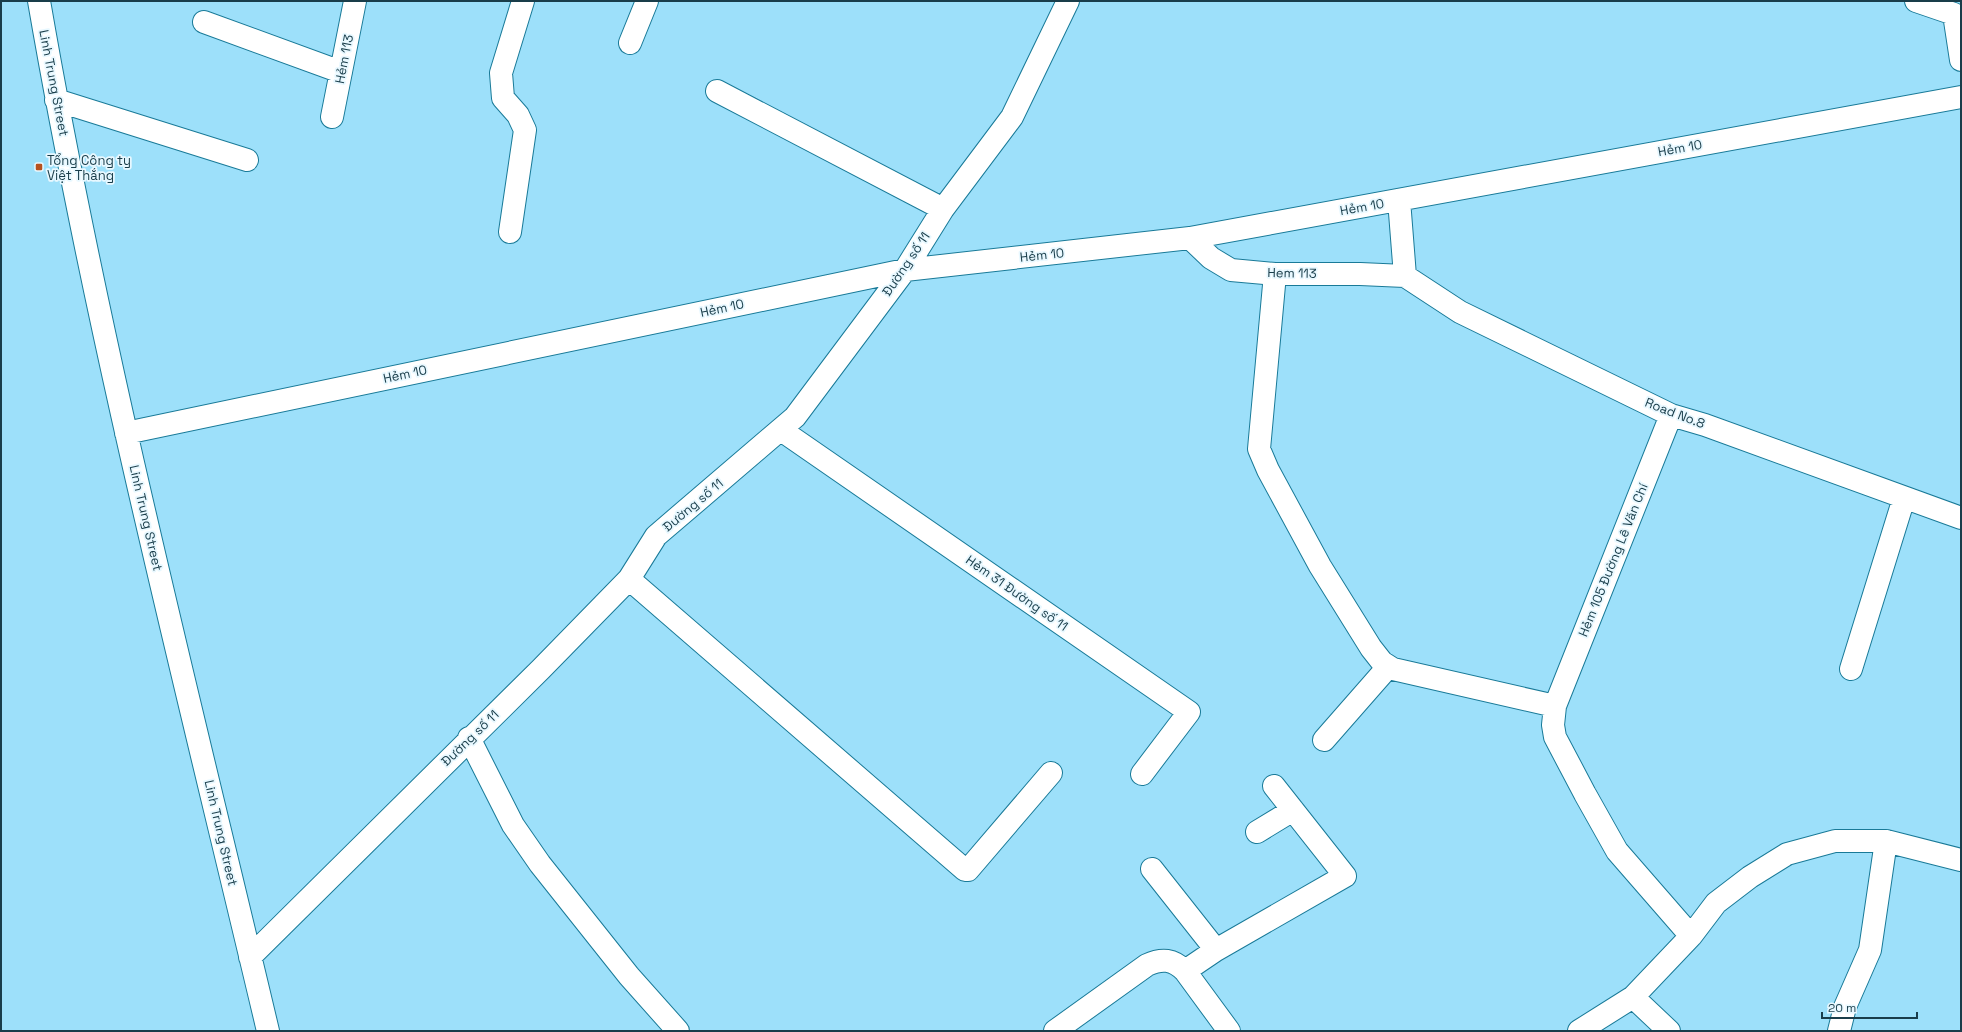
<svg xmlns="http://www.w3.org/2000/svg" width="1962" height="1032" viewBox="0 0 1962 1032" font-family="'Space Grotesk',sans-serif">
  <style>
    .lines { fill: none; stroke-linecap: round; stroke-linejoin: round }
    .minor-casing { stroke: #197a98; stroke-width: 24 }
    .minor { stroke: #fff; stroke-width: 22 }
    .poi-dot { fill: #b6521f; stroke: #e8f8ff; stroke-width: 1.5 }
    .labels { text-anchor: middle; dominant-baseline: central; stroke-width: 3.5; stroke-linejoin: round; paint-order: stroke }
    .street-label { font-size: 13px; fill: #193d4a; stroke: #e8f8ff }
    .poi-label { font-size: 13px; fill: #193d4a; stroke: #e8f8ff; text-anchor: start }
  </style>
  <rect width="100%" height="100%" fill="#9de0fa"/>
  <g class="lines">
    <defs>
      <path id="minor" d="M39,1c60,347 148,688 229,1030
        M1916,1l38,13 7,46
        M204,22l137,50
        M630,43l17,-42
        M717,91l226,118
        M56,100l191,60
        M332,117l23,-116
        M1399,200l6,76
        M510,232l15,-102 -7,-15 -15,-17 -2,-25 22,-72
        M1190,238l21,20 20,12 44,4h85l45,2 55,36 211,103 34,10 256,93
        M1275,274l-16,175 9,21 52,96 51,82 11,14 11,7 162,37 -2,19 2,12 30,57 32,57 74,85
        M781,430l408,282 -47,62
        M126,433l779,-163 285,-32 771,-141
        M629,579l336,291h3l83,-97
        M1851,669l53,-171
        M1555,706l116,-291
        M469,738l44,87 27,39 89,112 49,55
        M1324,740l64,-73
        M1257,832l36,-22
        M1152,869l64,81
        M250,957l291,-288 88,-90 27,-43 139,-119 110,-147 38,-61 69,-92 56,-116
        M1185,971l31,-21 129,-74 -71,-90
        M1633,997l36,34
        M1055,1031l92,-66c15,-7 26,-6 38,6l44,60
        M1579,1031l54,-34 58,-61 25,-33 34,-26 37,-23 48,-13h51l75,19
        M1839,1031l6,-24 25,-57 16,-109"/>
    </defs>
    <use href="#minor" class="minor-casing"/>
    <use href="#minor" class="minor"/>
  </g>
  <rect class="poi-dot" x="35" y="163" width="8" height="8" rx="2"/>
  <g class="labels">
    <g class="street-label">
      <text transform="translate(344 59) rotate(-79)">Hẻm 113</text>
      <text transform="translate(54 83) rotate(79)">Linh Trung Street</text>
      <text transform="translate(1680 148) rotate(-10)">Hẻm 10</text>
      <text transform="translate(1362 207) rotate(-10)">Hẻm 10</text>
      <text transform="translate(1042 255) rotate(-6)">Hẻm 10</text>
      <text transform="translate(906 264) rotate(-56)">Đường số 11</text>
      <text transform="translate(1292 273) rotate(1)">Hem 113</text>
      <text transform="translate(722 308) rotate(-12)">Hẻm 10</text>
      <text transform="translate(405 374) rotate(-12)">Hẻm 10</text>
      <text transform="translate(1675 413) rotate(21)">Road No.8</text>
      <text transform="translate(693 505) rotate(-40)">Đường số 11</text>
      <text transform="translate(146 518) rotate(77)">Linh Trung Street</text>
      <text transform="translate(1613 560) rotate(-68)">Hẻm 105 Đường Lê Văn Chí</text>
      <text transform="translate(1017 593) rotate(35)">Hẻm 31 Đường số 11</text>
      <text transform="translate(470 738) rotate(-44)">Đường số 11</text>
      <text transform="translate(221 833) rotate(77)">Linh Trung Street</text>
    </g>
    <g class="poi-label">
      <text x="47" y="160">Tổng Công ty<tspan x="47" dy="15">Việt Thắng</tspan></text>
    </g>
  </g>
  <rect width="1962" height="1032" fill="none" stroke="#193d4a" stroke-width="4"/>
  <path d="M1822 1012v6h95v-6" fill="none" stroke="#193d4a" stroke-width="2"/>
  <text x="1828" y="1012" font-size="12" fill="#193d4a" stroke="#e8f8ff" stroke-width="3" paint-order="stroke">20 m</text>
</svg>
